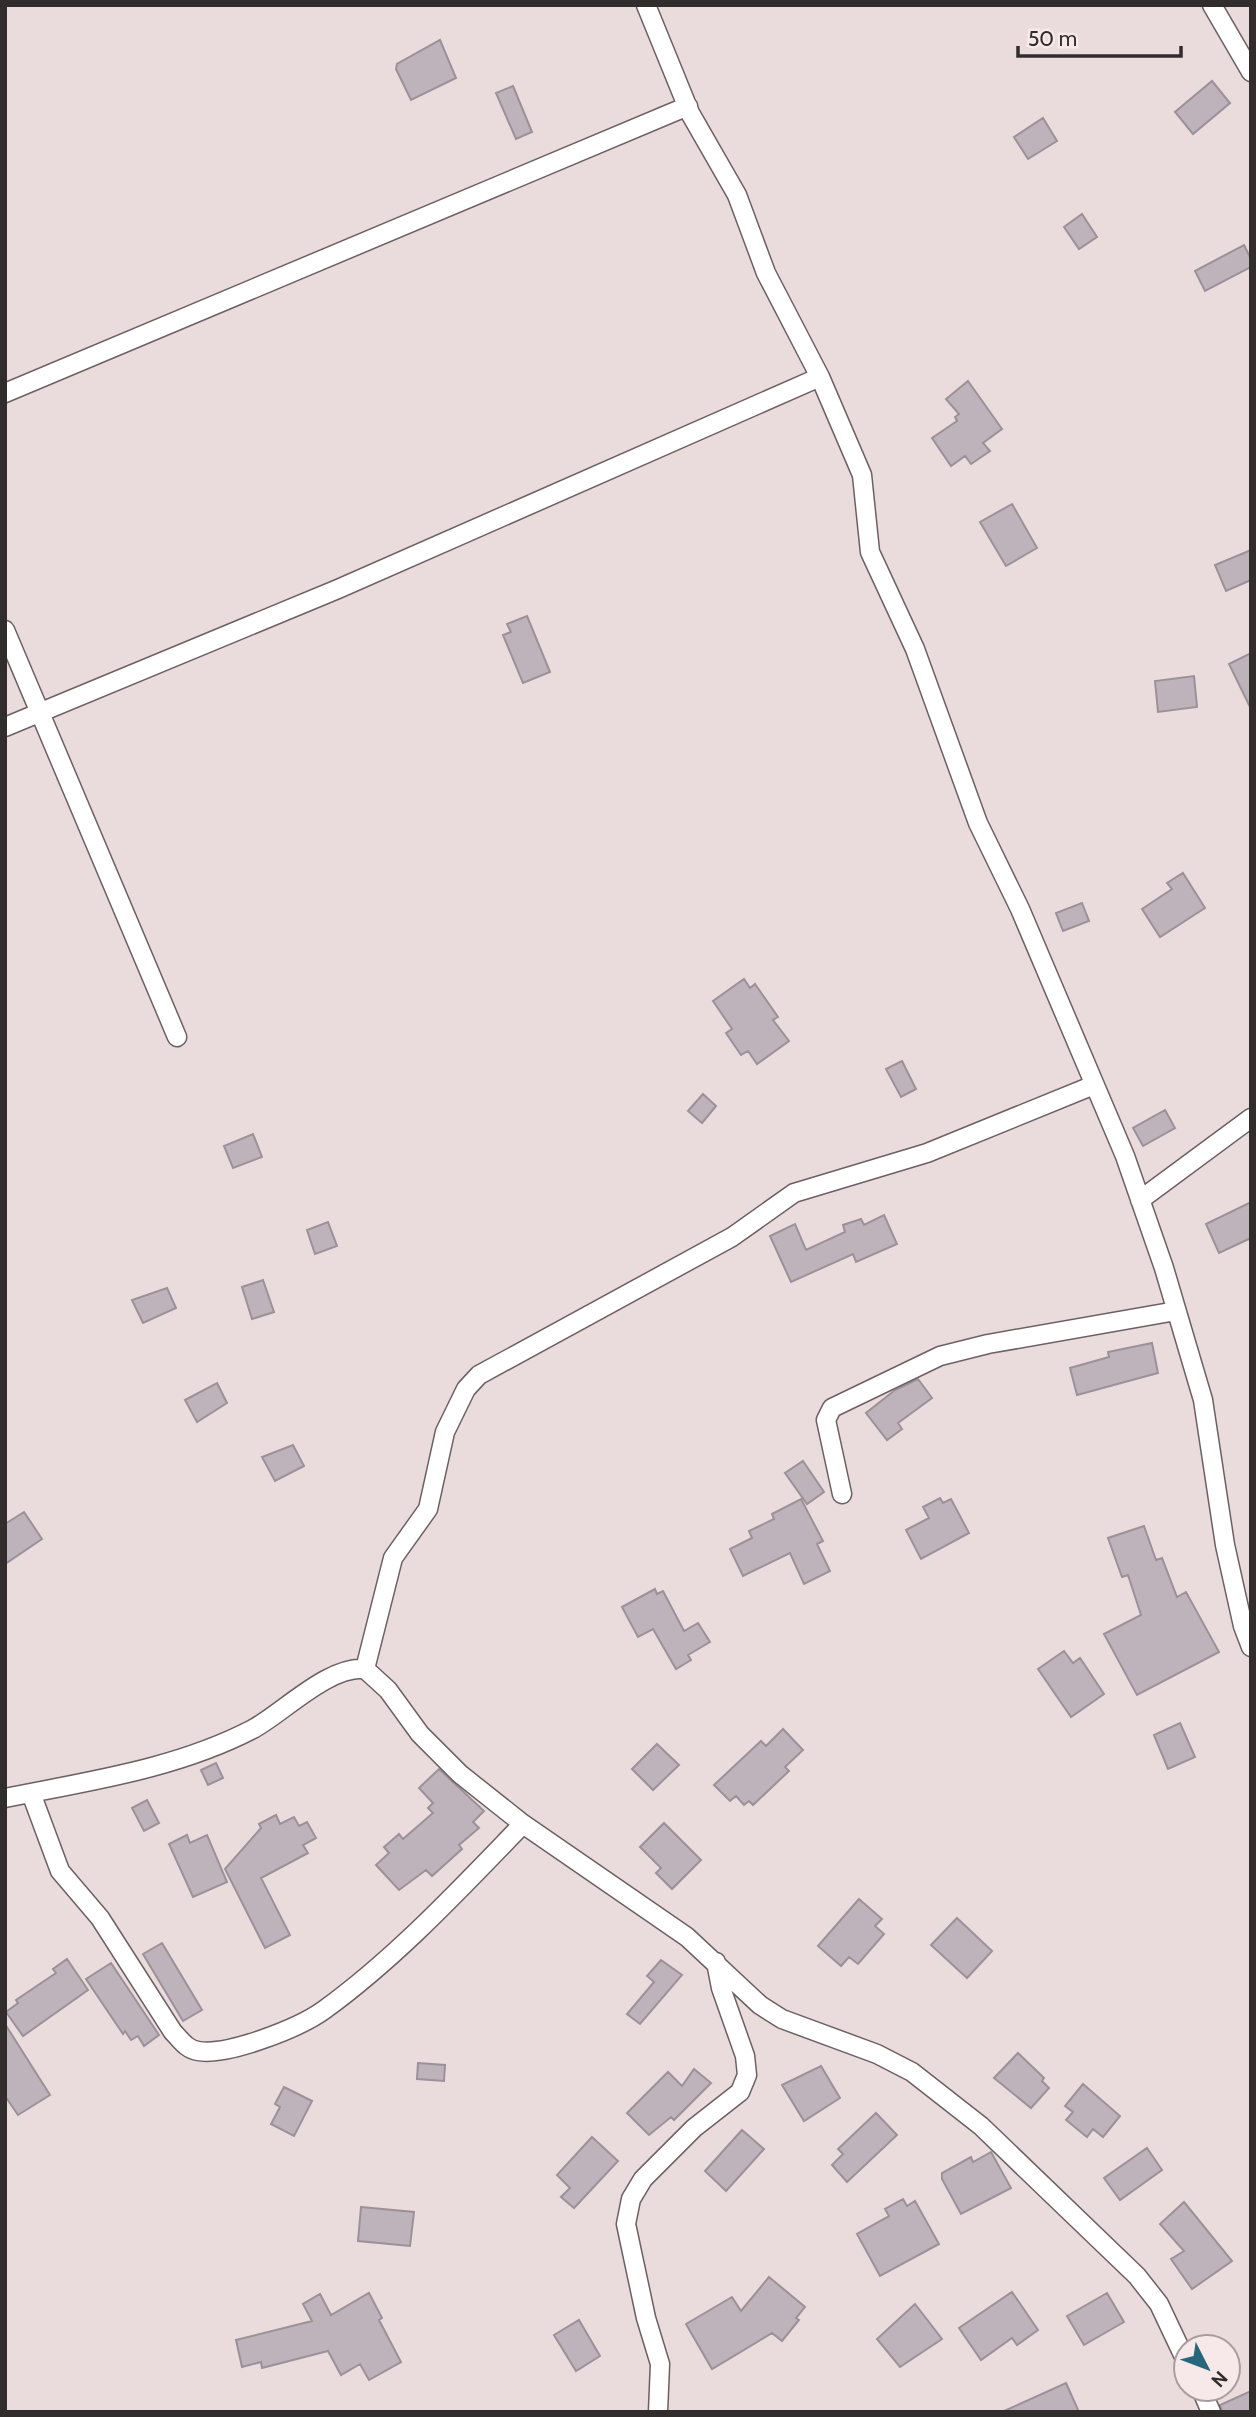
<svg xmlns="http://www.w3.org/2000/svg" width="1256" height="2417" viewBox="0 0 1256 2417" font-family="Cabin,sans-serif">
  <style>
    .building { fill: #beb3ba; stroke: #9c9198; stroke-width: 2 }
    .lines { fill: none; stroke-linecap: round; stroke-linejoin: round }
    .street-casing { stroke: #6d6062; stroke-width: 21 }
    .street { stroke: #fff; stroke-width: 18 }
  </style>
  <rect width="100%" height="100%" fill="#eadbdd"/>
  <path class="building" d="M440,40l16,38 -45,22 -15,-31 1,-5z
    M1212,81l18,22 -37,31 -18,-22z
    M513,86l19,46 -16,7 -20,-46z
    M1043,118l14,23 -29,18 -14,-22z
    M1082,214l15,23 -18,12 -15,-22z
    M1244,245l7,14v8l-46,24 -10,-20z
    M968,381l34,48 -19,14 7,8 -19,13 -6,-8 -14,10 -19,-28 25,-17 -2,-4 4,-3 -13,-15z
    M1012,504l25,44 -31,18 -26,-44z
    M1251,550v30l-25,11 -11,-26z
    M527,616l23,56 -27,11 -20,-48 8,-3 -4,-8z
    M1251,653v56l-22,-45z
    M1194,676l3,31 -39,5 -3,-31z
    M1183,873l22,35 -45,29 -18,-28 30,-20 -5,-6z
    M1082,903l7,18 -26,10 -7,-18z
    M744,979l6,9 5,-4 23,33 -5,3 16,21 -32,23 -9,-13 -7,4 -15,-22 6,-4 -19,-28z
    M902,1061l14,28 -15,8 -15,-28z
    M703,1094l13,12 -14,17 -14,-12z
    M1165,1110l10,18 -32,18 -10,-18z
    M253,1134l9,23 -29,11 -9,-22z
    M1251,1202v36l-32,15 -13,-29z
    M884,1215l13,29 -41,18 -3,-8 -62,28 -21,-46 25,-12 11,26 39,-18 -2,-7 18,-6 3,6z
    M328,1222l9,24 -22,8 -8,-24z
    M263,1280l11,32 -22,7 -10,-32z
    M167,1288l9,20 -33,15 -11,-23z
    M1152,1343l6,30 -81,22 -7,-27 39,-11 -1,-5z
    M918,1379l14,19 -34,25 4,6 -15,11 -21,-27 29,-23z
    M217,1383l10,20 -30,19 -12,-22z
    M293,1445l11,21 -29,15 -13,-24z
    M803,1461l21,31 -17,12 -22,-31z
    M940,1498l3,5 8,-4 18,34 -48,26 -15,-29 23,-12 -6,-11z
    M801,1499l22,42 -6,3 13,27 -26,13 -14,-31 -47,23 -13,-27 22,-11 -3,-7 25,-12 -2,-5z
    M24,1512l18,27 -37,25v-40z
    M1144,1526l12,34 6,-2 15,39 9,-5 33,60 -82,43 -33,-61 37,-19 -13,-40 -6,2 -14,-39z
    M655,1589l2,5 6,-3 21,40 14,-8 12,19 -22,13 3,5 -15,9 -23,-40 -15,8 -16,-30z
    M1064,1651l9,12 7,-5 24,36 -33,23 -33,-48z
    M1180,1723l15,34 -27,12 -14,-34z
    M783,1729l20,21 -18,17 4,4 -36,34 -4,-4 -5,4 -8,-9 -6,5 -16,-16 47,-44 5,5z
    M657,1744l22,21 -26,25 -21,-21z
    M216,1763l7,15 -15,7 -7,-15z
    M439,1769l45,42 -11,11 6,6 -20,17 3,4 -30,27 -6,-6 -27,20 -23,-25 13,-12 -5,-6 15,-13 4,5 30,-26 -5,-5 5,-5 -14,-15z
    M147,1800l12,23 -15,8 -12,-23z
    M276,1815l4,9 14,-7 5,9 8,-4 9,16 -13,7 5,8 -47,25 29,57 -25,13 -40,-79 36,-41 -2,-4z
    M664,1823l37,37 -29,29 -16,-16 5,-5 -21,-21z
    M187,1835l3,8 17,-8 20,47 -34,15 -24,-53z
    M859,1899l23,20 -7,7 9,8 -26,30 -9,-7 -8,9 -23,-20z
    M957,1918l35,33 -25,27 -36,-33z
    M162,1943l40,67 -19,11 -40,-67z
    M67,1959l21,31 -65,46 -17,-24 12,-9 -2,-3 40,-27 -3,-4z
    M661,1960l21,15 -42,49 -13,-10 27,-32 -7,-6z
    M111,1963l48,72 -15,11 -6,-10 -7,4 -6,-9 -2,3 -37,-55z
    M5,2024l45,71 -32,20 -13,-19z
    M1018,2053l26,25 -2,3 7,7 -18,20 -37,-30z
    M418,2063l27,2 -1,16 -27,-2z
    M821,2066l19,32 -36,23 -22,-36z
    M694,2069l17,14 -37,37 -3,-3 -22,18 -22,-22 41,-41 14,14z
    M1083,2084l37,32 -17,21 -10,-8 -6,8 -21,-17 7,-8 -8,-6z
    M284,2087l28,14 -18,35 -23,-12 9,-17 -5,-3z
    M876,2113l21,22 -50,47 -15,-17 11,-11 -5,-5z
    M742,2130l22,19 -38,42 -21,-20z
    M592,2137l26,24 -44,47 -13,-11 9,-9 -13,-13z
    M1147,2148l15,22 -42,30 -16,-22z
    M991,2152l20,36 -50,26 -19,-35v-6l29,-16 2,5z
    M903,2199l4,7 8,-5 24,43 -59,32 -23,-42 32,-18 -4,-7z
    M1184,2202l48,59 -40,28 -21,-30 13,-8 -24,-27z
    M361,2207l53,5 -4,34 -52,-5z
    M769,2277l36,30 -9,11 3,2 -17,21 -10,-8 -60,36 -26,-45 46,-27 9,14z
    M1012,2292l26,38 -21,15 -5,-7 -31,22 -22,-32z
    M369,2293l13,25 -3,2 22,42 -32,18 -9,-16 -19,11 -13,-24 -66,17 -1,-6 -19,5 -6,-27 76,-19 -9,-17 17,-10 11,21z
    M1107,2293l17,29 -40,23 -17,-29z
    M915,2304l27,35 -42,28 -23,-28z
    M579,2320l21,36 -24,15 -22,-36z
    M1066,2383l13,29h-77z
    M1251,2391v21h-29l-2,-7z"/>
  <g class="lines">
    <defs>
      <path id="street" d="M646,5l44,108 47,82 29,78 54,104 42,98 8,77 45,97 63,174 42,86 105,247 39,112 39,132 22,145 18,81 8,21
        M1212,5l39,67
        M5,393l683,-287
        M5,630l172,407
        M5,727l333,-138 482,-212
        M1140,1200l111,-82
        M842,1494l-16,-74 6,-12 108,-52 48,-12 188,-33
        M365,1669l28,-111 35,-49 17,-77 21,-43 13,-14 253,-138 62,-44 133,-40 167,-68
        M31,1793l29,78 40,47 73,114c8,8 13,17 25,19 30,5 101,-23 126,-41 73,-53 136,-121 199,-186
        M5,1798c84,-17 171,-29 248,-69 31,-17 75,-63 112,-60l23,21 32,44 40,40 63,50 164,113 73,68 22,14 95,35 35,18 69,54 156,150 22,28 27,57
        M1201,2389l10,23
        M658,2412l2,-48 -14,-46 -20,-94 5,-25 12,-20 51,-51 46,-36 7,-17 -2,-19 -24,-68 -5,-26"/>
    </defs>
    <use href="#street" class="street-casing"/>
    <use href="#street" class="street"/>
  </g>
  <rect width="1256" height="2417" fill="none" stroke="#322d2d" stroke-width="14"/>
  <g transform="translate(1207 2368) rotate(132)"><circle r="33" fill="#f7e8ea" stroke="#a89d9e" stroke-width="2"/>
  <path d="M0-5L12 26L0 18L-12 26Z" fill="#26687b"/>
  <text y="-10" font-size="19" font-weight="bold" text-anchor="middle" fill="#322d2d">N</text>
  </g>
  <path d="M1018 46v10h163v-10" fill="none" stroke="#322d2d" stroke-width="3.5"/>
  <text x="1028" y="46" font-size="21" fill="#322d2d" stroke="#f7e8ea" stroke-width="5" paint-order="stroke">50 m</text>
</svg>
